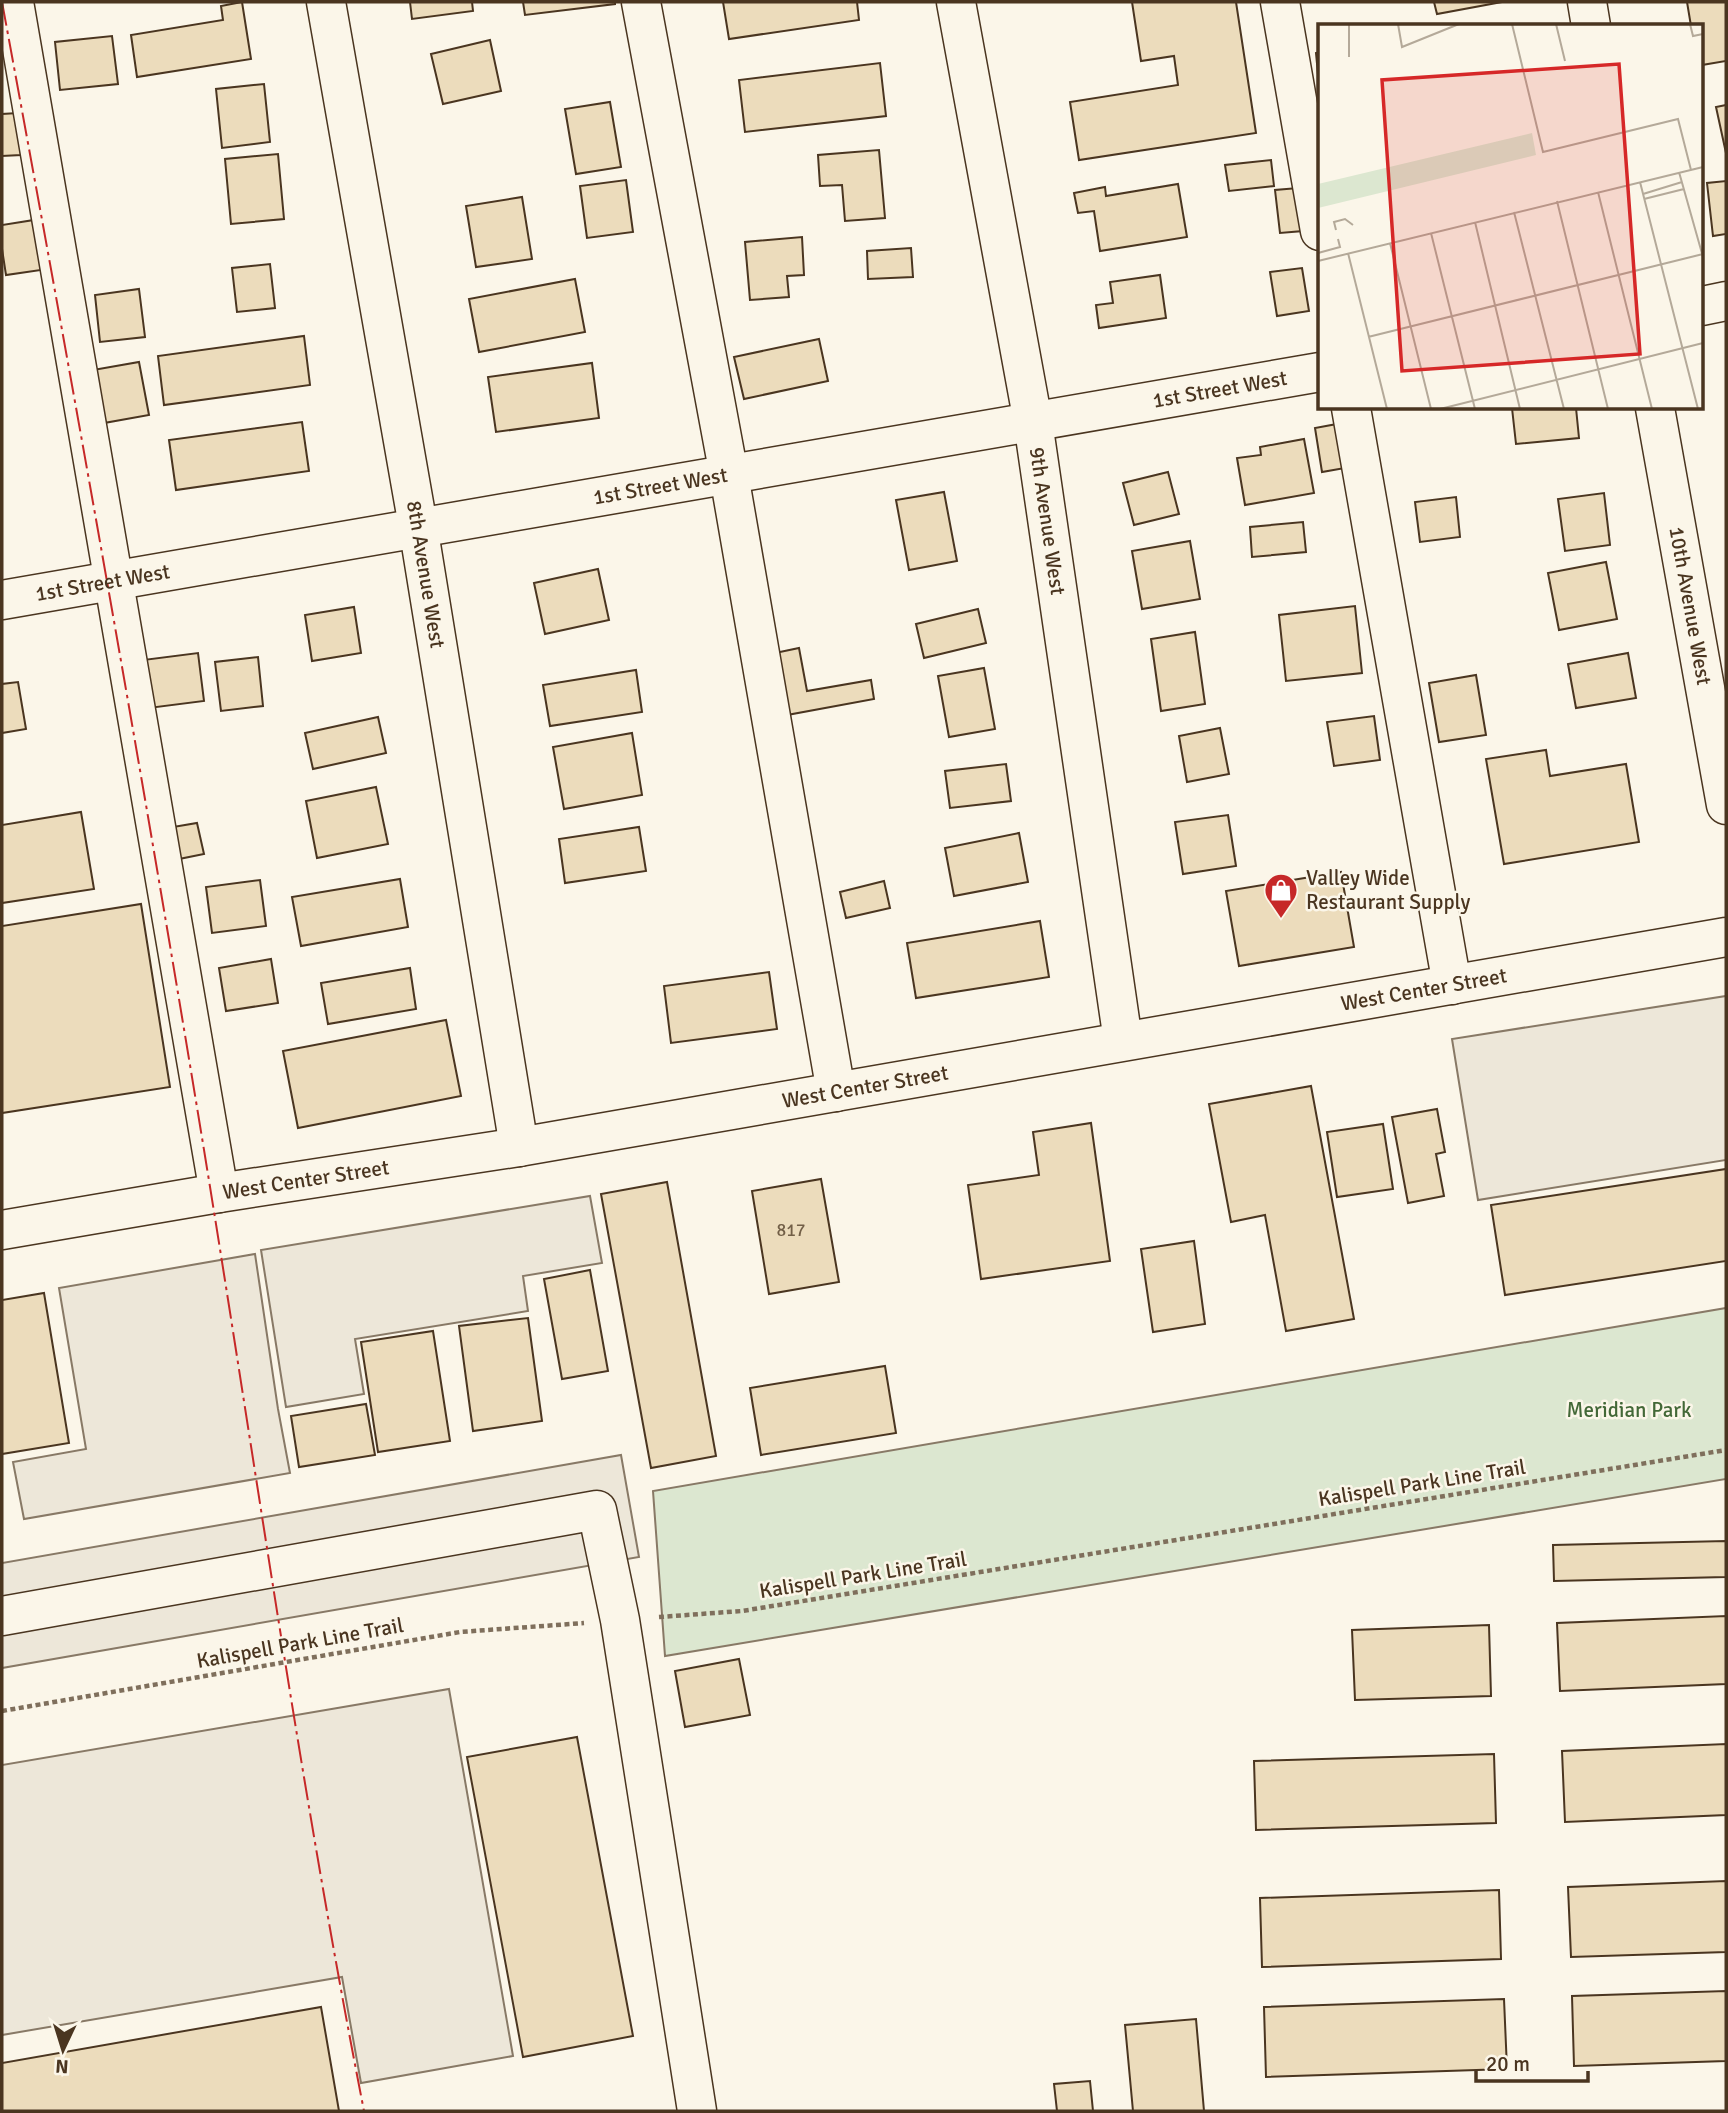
<svg xmlns="http://www.w3.org/2000/svg" width="1728" height="2113" viewBox="0 0 1728 2113" font-family="Signika,sans-serif">
  <style>
    .green { fill: #dce7d0; stroke: #887966; stroke-width: 2 }
    .parking { fill: #ede7d9; stroke: #887966; stroke-width: 2 }
    .building { fill: #ecdcbc; stroke: #4a3520; stroke-width: 2 }
    .lines { fill: none; stroke-linecap: round; stroke-linejoin: round }
    .minor-casing { stroke: #4a3520; stroke-width: 41 }
    .path { stroke: #7f6f5c; stroke-width: 4.5; stroke-dasharray: 5 3.5; stroke-linecap: butt }
    .minor { stroke: #fbf6e9; stroke-width: 38 }
    .power { stroke: #c62828; stroke-width: 2; stroke-dasharray: 24 5 3.5 5; stroke-linecap: butt }
    .labels { text-anchor: middle; dominant-baseline: central; stroke-width: 5; stroke-linejoin: round; paint-order: stroke }
    .number-label { font-size: 18px; fill: #725f47 }
    .street-label { font-size: 21px; fill: #4a3520; stroke: #fbf6e9 }
    .poi-label { font-size: 21px; fill: #4a3520; stroke: #fbf6e9; text-anchor: start }
    .park-label { font-size: 21px; fill: #436837; stroke: #fbf6e9 }
    .inset-road { fill: none; stroke: #b4a999; stroke-width: 2 }
    .view { fill: #d62828; fill-opacity: 0.15; stroke: #d62828; stroke-width: 3.5 }
    .inset-edge { fill: none; stroke: #4a3520; stroke-width: 3.5 }
  </style>
  <rect width="100%" height="100%" fill="#fbf6e9"/>
  <path class="green" d="M1726,1308v171l-1061,177 -12,-165z"/>
  <path class="parking" d="M1726,996v164l-248,40 -26,-161z
    M590,1196l12,67 -79,13 5,35 -173,28 9,55 -78,13 -25,-157z
    M255,1254l23,155 12,64 -266,46 -11,-57 73,-13 -27,-161z
    M621,1455l18,102 -637,111v-105z
    M449,1689l64,367 -152,27 -19,-106 -340,58v-270z"/>
  <path class="building" d="M242,2l9,57 -114,18 -6,-42 92,-15 -2,-14z
    M410,2h62l1,9 -61,8z
    M523,2h92v2l-90,11z
    M723,2h134l2,18 -130,19z
    M1132,2h104l20,131 -177,27 -9,-58 108,-17 -4,-29 -33,5z
    M1434,2h68l-65,12z
    M1687,2h39v59l-24,4v-39h-11z
    M112,36l6,48 -58,6 -5,-48z
    M490,40l11,51 -58,13 -12,-50z
    M1320,52v33h-1l-3,-32z
    M880,63l6,53 -141,16 -6,-52z
    M264,84l6,58 -48,6 -6,-59z
    M610,102l11,65 -45,7 -11,-65z
    M1726,105v48l-10,-46z
    M18,113l3,42 -19,1v-42z
    M879,150l6,68 -40,3 -3,-36 -22,1 -2,-31z
    M278,154l6,65 -53,5 -6,-65z
    M1271,160l3,26 -45,5 -4,-26z
    M626,180l7,52 -46,6 -7,-52z
    M1726,181v53l-13,2 -6,-53z
    M1178,184l9,53 -87,14 -6,-40 -16,2 -4,-20 31,-6 1,9z
    M1298,188l5,43 -23,2 -5,-43z
    M522,197l10,62 -56,8 -10,-61z
    M34,220l7,50 -35,5 -4,-26v-24z
    M802,237l2,38 -17,1 2,21 -39,3 -5,-58z
    M911,248l2,29 -45,2 -1,-28z
    M270,264l5,44 -38,4 -5,-44z
    M1302,268l7,43 -32,5 -7,-44z
    M1160,275l6,43 -67,10 -3,-23 17,-2 -3,-21z
    M575,279l10,53 -106,20 -10,-53z
    M139,289l6,48 -45,5 -5,-47z
    M304,336l6,49 -146,20 -6,-49z
    M819,339l9,42 -84,18 -10,-42z
    M139,362l10,53 -45,8 -11,-53z
    M592,363l7,55 -103,14 -8,-55z
    M1512,408h64l3,30 -63,6z
    M302,422l7,49 -133,19 -7,-50z
    M1337,424l8,44 -23,4 -7,-44z
    M1304,439l10,54 -69,12 -8,-47 24,-3 -1,-8z
    M1168,472l11,42 -45,11 -11,-42z
    M944,492l13,69 -48,9 -13,-70z
    M1604,493l6,52 -45,6 -7,-52z
    M1456,497l4,40 -40,5 -5,-40z
    M1303,522l3,30 -54,5 -2,-30z
    M1190,541l10,58 -58,10 -10,-58z
    M1606,562l11,57 -58,11 -11,-57z
    M598,569l11,51 -64,14 -11,-51z
    M1355,606l7,67 -76,8 -7,-66z
    M354,607l7,46 -49,8 -7,-46z
    M978,609l8,34 -62,15 -8,-34z
    M1195,632l10,72 -44,7 -10,-72z
    M799,648l8,43 64,-11 3,19 -87,16 -12,-62z
    M198,653l6,48 -55,7 -6,-48z
    M1628,653l8,45 -60,10 -8,-44z
    M258,657l5,49 -42,5 -6,-49z
    M984,668l11,61 -46,8 -11,-61z
    M636,670l6,42 -92,14 -7,-41z
    M1476,675l10,60 -47,7 -10,-59z
    M18,682l8,47 -24,4v-49z
    M1374,716l6,44 -46,6 -7,-44z
    M378,717l8,36 -73,16 -8,-36z
    M1220,728l9,46 -42,8 -8,-46z
    M632,733l10,62 -78,14 -11,-62z
    M1546,750l4,26 76,-12 13,78 -135,22 -18,-105z
    M1006,764l5,37 -61,7 -5,-37z
    M376,787l12,57 -71,14 -11,-57z
    M81,812l13,77 -92,14v-78z
    M1228,815l8,51 -53,8 -8,-52z
    M197,823l7,31 -25,5 -6,-32z
    M639,827l7,44 -81,12 -6,-44z
    M1019,833l9,49 -74,14 -9,-48z
    M1341,872l13,75 -115,19 -13,-75z
    M400,879l8,48 -107,19 -9,-49z
    M260,880l6,46 -54,7 -6,-46z
    M884,881l6,27 -44,10 -6,-26z
    M141,904l29,183 -168,26v-187z
    M1040,921l9,56 -133,21 -9,-55z
    M271,959l7,44 -52,8 -7,-43z
    M410,968l6,41 -88,15 -7,-41z
    M769,972l8,57 -106,14 -7,-57z
    M446,1020l15,76 -163,32 -15,-77z
    M1311,1086l43,233 -68,12 -21,-116 -34,7 -22,-118z
    M1437,1109l8,43 -9,2 8,42 -36,7 -16,-86z
    M1091,1123l19,138 -129,18 -13,-94 71,-10 -6,-43z
    M1383,1124l10,65 -56,8 -10,-65z
    M1726,1169v92l-221,34 -14,-90z
    M821,1179l18,103 -70,12 -17,-103z
    M667,1182l49,274 -65,12 -50,-274z
    M1194,1241l11,83 -52,8 -12,-83z
    M590,1270l18,101 -46,8 -18,-100z
    M44,1293l25,150 -67,11v-154z
    M528,1318l14,103 -69,10 -14,-105z
    M433,1331l17,110 -72,11 -17,-110z
    M885,1366l11,67 -135,22 -11,-67z
    M366,1404l9,51 -76,12 -8,-51z
    M1726,1541v36l-172,4 -1,-36z
    M1726,1616v68l-166,7 -3,-68z
    M1489,1625l2,71 -136,4 -3,-70z
    M739,1659l11,56 -65,12 -10,-56z
    M577,1737l56,299 -110,21 -56,-300z
    M1726,1744v71l-161,7 -3,-71z
    M1494,1754l2,69 -240,7 -2,-69z
    M1726,1881v71l-155,5 -3,-70z
    M1499,1890l2,69 -239,8 -2,-69z
    M1726,1991v70l-152,5 -2,-70z
    M1504,1999l3,70 -241,8 -2,-70z
    M321,2007l18,104h-337v-48z
    M1196,2019l8,92h-71l-8,-86z
    M1090,2081l3,30h-36l-3,-27z"/>
  <g class="lines">
    <defs>
      <g id="minor">
        <path d="M14,2l205,1191"/>
        <path id="s1" d="M326,2l92,524 101,621"/>
        <path d="M641,2l88,473 107,617"/>
        <path id="s2" d="M956,2l77,420 90,619"/>
        <path d="M1280,2l40,229"/>
        <path d="M1587,2l4,24"/>
        <path d="M1702,306l24,-5"/>
        <path d="M1351,408l101,577"/>
        <path id="s3" d="M1655,408l71,397"/>
        <path id="s4" d="M2,600l1318,-228"/>
        <path id="s5" d="M2,1230l217,-37 300,-46 1207,-210"/>
        <path d="M2,1616l595,-106 23,110 77,491"/>
      </g>
    </defs>
    <use href="#minor" class="minor-casing"/>
    <path class="path" d="M659,1617l83,-6 984,-161
      M2,1711l458,-79 124,-9"/>
    <use href="#minor" class="minor"/>
    <path class="power" d="M2,2c71,384 140,769 203,1154 52,319 97,639 159,955"/>
  </g>
  <defs>
    <symbol id="shop-pin" viewBox="-11 -11 22 30"><path d="M0 17L-7.5 6A9.5 9.5 0 1 1 7.5 6Z" fill="#c62828" stroke="#fbf6e9"/><path d="M-5-2.5h2.3a2.7 3.5 0 0 1 5.4 0H5L5.5 6h-11ZM-1.5-2.5h3a1.5 2.3 0 0 0-3 0Z" fill="#fff"/></symbol>
  </defs>
  <g fill-rule="evenodd">
    <use href="#shop-pin" x="1262" y="871" width="38" height="52"/>
  </g>
  <g class="labels">
    <g class="number-label">
      <text x="791" y="1230">817</text>
    </g>
    <g class="street-label">
      <text stroke="none"><textPath href="#s4" startOffset="1236">1st Street West</textPath></text>
      <text stroke="none"><textPath href="#s4" startOffset="668">1st Street West</textPath></text>
      <text stroke="none"><textPath href="#s2" startOffset="527">9th Avenue West</textPath></text>
      <text stroke="none"><textPath href="#s1" startOffset="581">8th Avenue West</textPath></text>
      <text stroke="none"><textPath href="#s4" startOffset="102">1st Street West</textPath></text>
      <text stroke="none"><textPath href="#s3" startOffset="201">10th Avenue West</textPath></text>
      <text stroke="none"><textPath href="#s5" startOffset="1442">West Center Street</textPath></text>
      <text stroke="none"><textPath href="#s5" startOffset="875">West Center Street</textPath></text>
      <text stroke="none"><textPath href="#s5" startOffset="308">West Center Street</textPath></text>
      <text transform="translate(1422 1483) rotate(-9)">Kalispell Park Line Trail</text>
      <text transform="translate(863 1575) rotate(-9)">Kalispell Park Line Trail</text>
      <text transform="translate(300 1643) rotate(-10)">Kalispell Park Line Trail</text>
    </g>
    <g class="poi-label">
      <text x="1306" y="878">Valley Wide<tspan x="1306" dy="24">Restaurant Supply</tspan></text>
    </g>
    <g class="park-label">
      <text x="1629" y="1410">Meridian Park</text>
    </g>
  </g>
  <g transform="translate(1318 24)">
    <rect width="385" height="385" fill="#fbf6e9"/>
    <path d="M214,109l4,22 -218,53v-24z" fill="#dce7d0"/>
    <path class="inset-road" d="M80,0l4,23 57,-23M194,0l31,128 135,-33 13,51M238,0l9,37M372,0l3,12 10,-2M31,33v-33M361,148l24,85M322,158l58,227M280,168l54,217M325,170l39,-12M326,175l40,-10M239,177l51,208M196,188l50,197M157,198l45,187M18,206l-2,-8 11,-3 8,6M113,209l44,176M72,219l41,166M0,229l22,-6 -2,-8M30,229l39,156M0,237l385,-94M50,313l335,-83M122,385l263,-66"/>
    <path class="view" d="M301,40l21,290 -238,17 -20,-291z"/>
    <rect width="385" height="385" class="inset-edge"/>
  </g>
  <rect width="1728" height="2113" fill="none" stroke="#4a3520" stroke-width="7"/>
  <g transform="translate(63 2050) rotate(184)" stroke="#fbf6e9" stroke-width="5" paint-order="stroke">
  <path d="M0-5L12 26L0 18L-12 26Z" fill="#4a3520"/>
  <text y="-10" font-size="19" font-weight="bold" text-anchor="middle" fill="#4a3520">N</text>
  </g>
  <path d="M1476 2071v10h112v-10" fill="none" stroke="#4a3520" stroke-width="3.5"/>
  <text x="1486" y="2071" font-size="21" fill="#4a3520" stroke="#fbf6e9" stroke-width="5" paint-order="stroke">20 m</text>
</svg>
